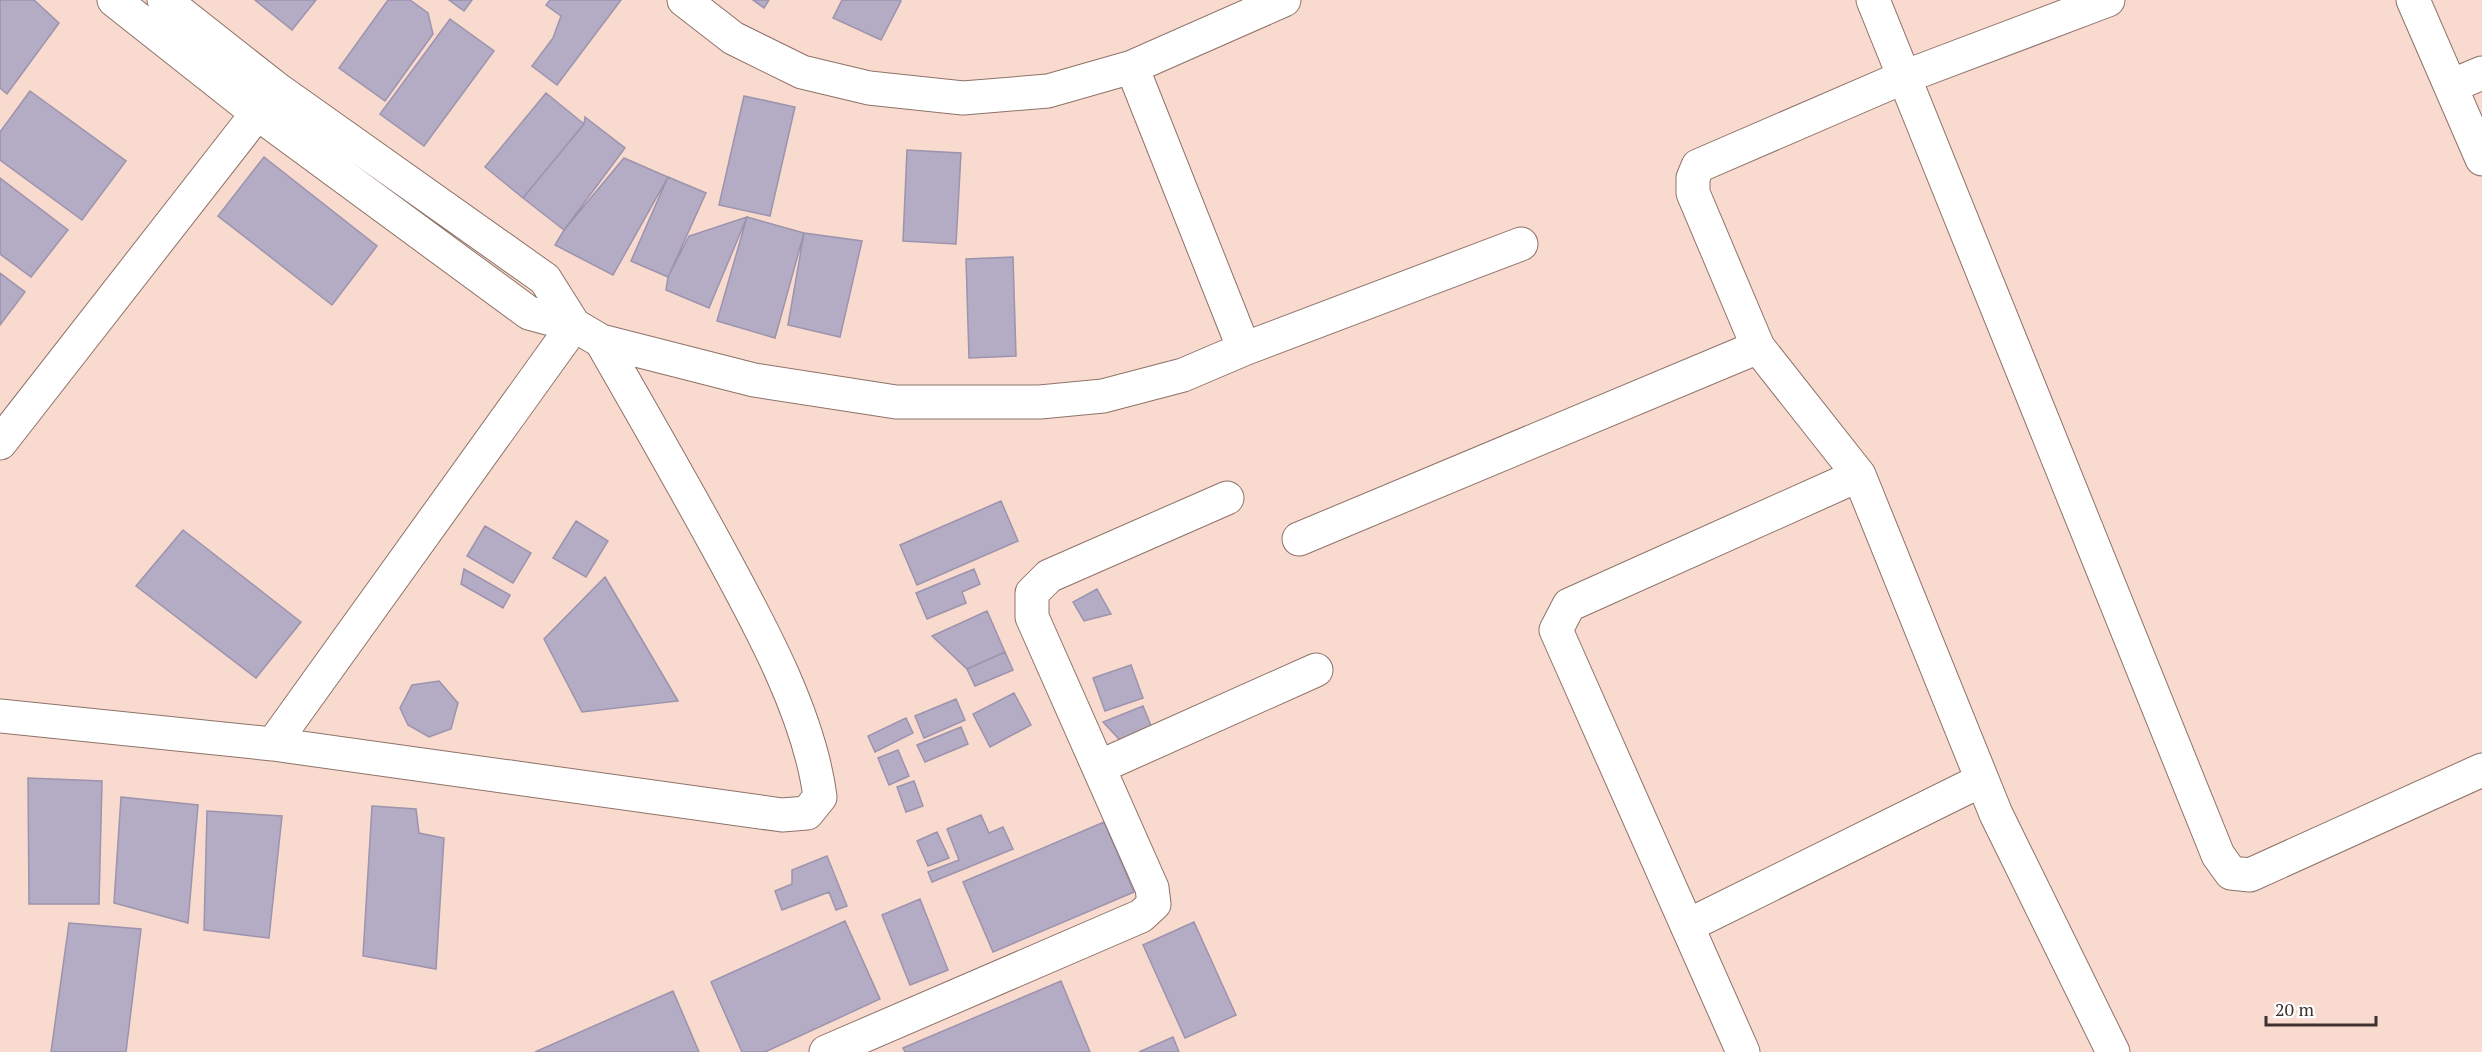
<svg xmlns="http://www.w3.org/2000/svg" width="2482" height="1052" viewBox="0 0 2482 1052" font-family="'PT Serif',serif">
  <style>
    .building { fill: #b4abc5; stroke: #9c93ad; stroke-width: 1.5 }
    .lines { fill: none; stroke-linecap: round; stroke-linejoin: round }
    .minor-casing { stroke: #8e7268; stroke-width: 35 }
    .minor { stroke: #fff; stroke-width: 33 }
  </style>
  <rect width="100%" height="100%" fill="#f9dacf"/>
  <path class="building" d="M0,0h34l25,23 -52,71 -7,-6z
    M255,0h61l-24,30z
    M388,0h22l18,13 5,21 -48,67 -46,-33z
    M449,0h23l-8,11z
    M550,0h71l-64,85 -25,-19 21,-28 8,-22 -15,-11z
    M753,0h16l-5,8z
    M842,0h57l2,1 -20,39 -48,-22z
    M450,19l44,32 -70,95 -44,-32z
    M30,91l96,70 -44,59 -82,-60v-28z
    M546,93l38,31 -61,74 -38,-31z
    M744,96l51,11 -25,109 -51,-11z
    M585,117l40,31 -61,82 -41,-32 61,-74z
    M907,150l54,3 -5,91 -53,-3z
    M264,157l113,89 -45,59 -114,-89z
    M624,158l44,19 -55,98 -58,-30 9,-15z
    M668,177l38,16 -38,84 -37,-16z
    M0,178l68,52 -37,47 -31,-23z
    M747,217l57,16 -29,105 -58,-17z
    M747,217l-38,91 -43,-18 2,-13 21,-41z
    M804,233l58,8 -22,96 -52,-12z
    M1013,257l3,99 -47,2 -3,-99z
    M0,273l25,19 -25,33z
    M1001,501l17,40 -101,44 -17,-40z
    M576,521l32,20 -22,36 -33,-19z
    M485,526l46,27 -18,30 -46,-27z
    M183,530l118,92 -45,56 -120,-92z
    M464,569l46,26 -7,13 -42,-24z
    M974,569l6,15 -18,8 4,11 -39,16 -11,-26z
    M605,577l73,124 -96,11 -38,-73z
    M1097,589l14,25 -27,7 -11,-19z
    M987,611l18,41 -38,17 -35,-33z
    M1005,652l8,18 -38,16 -8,-17z
    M1131,665l12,33 -38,13 -12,-33z
    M439,681l19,22 -7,26 -22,8 -21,-12 -8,-17 12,-23z
    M1014,693l17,32 -41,22 -17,-33z
    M956,699l9,21 -41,18 -9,-22z
    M1143,706l9,22 -32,12 -17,-18z
    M906,718l7,15 -38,19 -7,-16z
    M961,727l7,17 -43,18 -8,-17z
    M898,750l11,26 -20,9 -11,-27z
    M28,778l74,3 -3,123h-70z
    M914,781l9,25 -17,6 -9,-25z
    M121,797l77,8 -10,118 -74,-20z
    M372,806l44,3 3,24 25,5 -8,131 -73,-13z
    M207,811l75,5 -13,122 -65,-8z
    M981,815l8,18 14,-6 10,22 -81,33 -4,-10 31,-12 -12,-31z
    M1104,822l30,70 -141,60 -30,-70z
    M937,832l12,26 -21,8 -11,-25z
    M827,856l20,50 -11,4 -7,-18 -47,18 -7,-19 17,-7v-14z
    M920,899l28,71 -38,15 -28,-70z
    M845,921l35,78 -115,53h-23l-31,-70z
    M1194,922l42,93 -51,23 -42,-93z
    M69,923l72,6 -15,123h-75z
    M1061,981l29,71h-185l-2,-4z
    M673,991l26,61h-164z
    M1173,1037l6,15h-40z"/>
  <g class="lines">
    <defs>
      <path id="minor" d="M114,0l143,113 272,200 45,12 27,16 153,39 142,22h144l63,-6 80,-21 61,-26 277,-105
        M164,0l113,89 268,190 29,46
        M684,0l49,38 69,34 67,16 94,10 85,-7 84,-24 152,-67
        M1873,0l345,855 13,18 19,2 232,-105
        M2108,0l-204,77 -206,89 -5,12v15l65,154 101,128 137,339 117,238
        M2413,0l69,159
        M1132,67l112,282
        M2451,86l31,-13
        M0,443l270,-346
        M1299,539l459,-192
        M0,716l273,28 509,71 25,-2 13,-16c-10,-79 -57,-166 -95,-236 -40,-74 -82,-147 -124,-220
        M273,744l301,-419
        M1099,767l217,-97
        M1687,926l295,-146
        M826,1052l315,-136 13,-12 -2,-16 -120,-271v-24l17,-17 178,-78
        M1743,1052l-187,-422 13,-25 290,-130"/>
    </defs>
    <use href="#minor" class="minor-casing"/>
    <use href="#minor" class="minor"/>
  </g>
  <path d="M2266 1016v9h110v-9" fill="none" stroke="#3e322e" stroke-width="3"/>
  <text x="2275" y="1016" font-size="18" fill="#3e322e" stroke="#ffffff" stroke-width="4.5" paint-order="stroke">20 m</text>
</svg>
